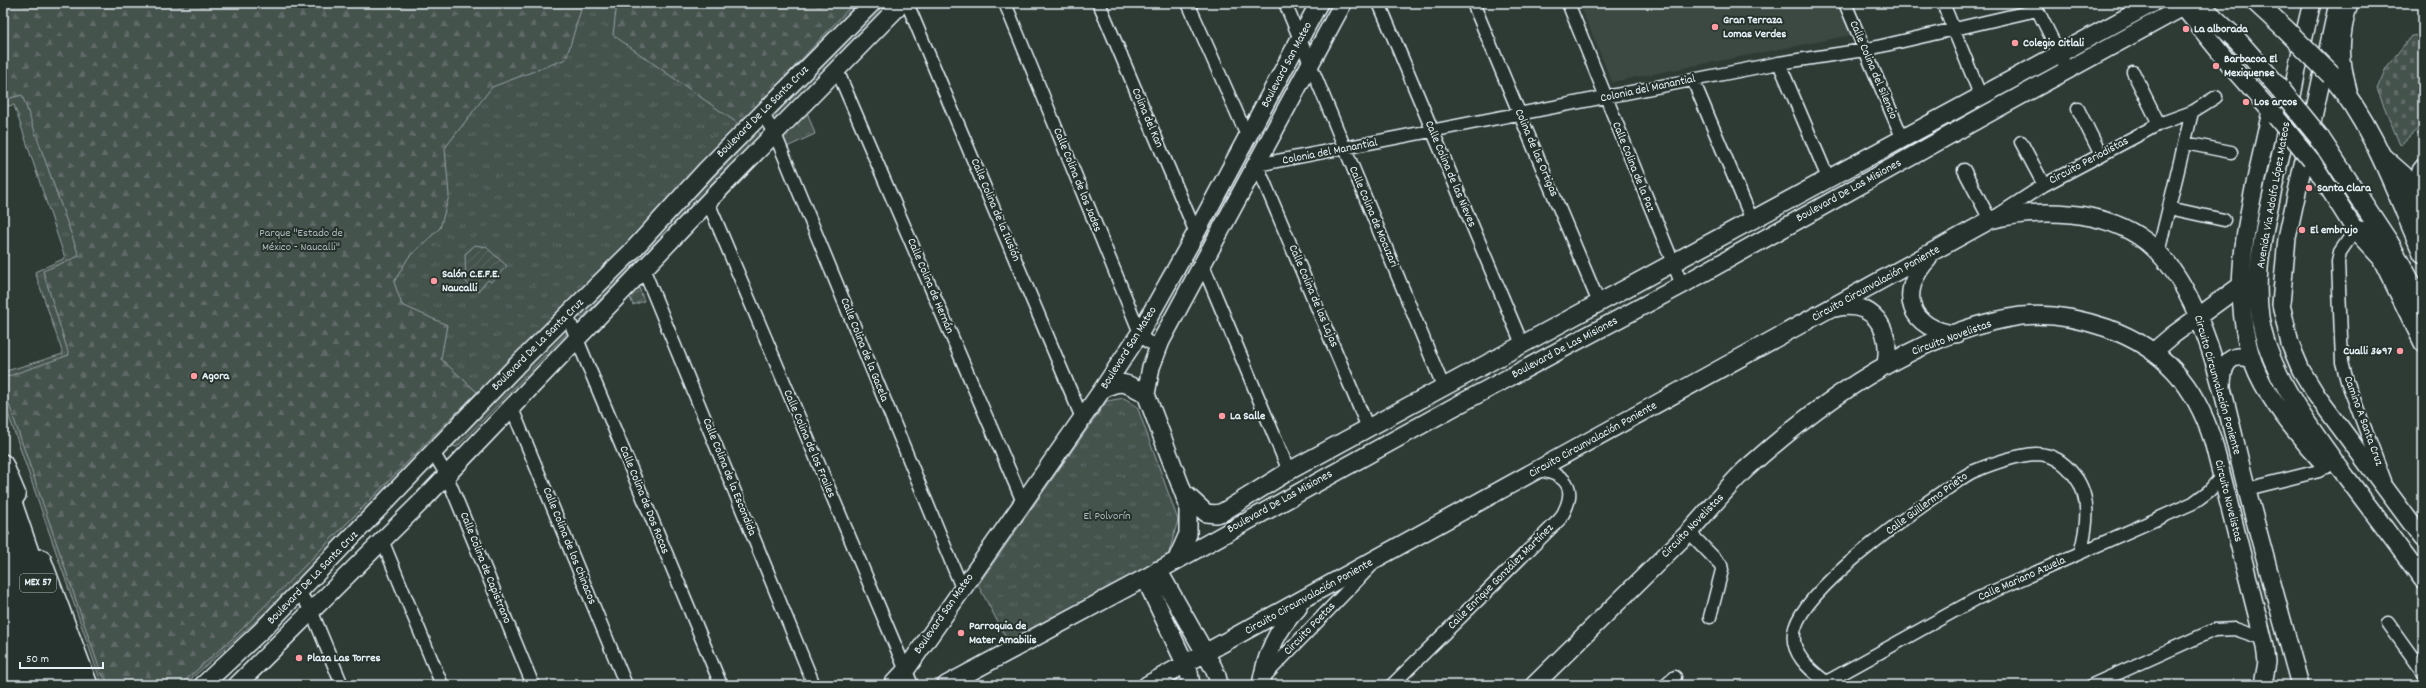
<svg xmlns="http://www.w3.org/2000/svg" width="2426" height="688" viewBox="0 0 2426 688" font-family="Dekko,sans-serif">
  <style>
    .built { fill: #3b4843 }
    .grass { fill: url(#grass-tufts); stroke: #96a2a3 }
    .forest { fill: url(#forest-firs); stroke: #96a2a3 }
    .cemetery { fill: url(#cemetery-stones); stroke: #96a2a3 }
    .garden { fill: url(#garden-furrows); stroke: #96a2a3 }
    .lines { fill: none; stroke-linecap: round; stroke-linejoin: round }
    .street-casing { stroke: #e8f1f8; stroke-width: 15 }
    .secondary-casing { stroke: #e8f1f8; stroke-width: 20 }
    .primary-casing { stroke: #e8f1f8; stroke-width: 22 }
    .highway-casing { stroke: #e8f1f8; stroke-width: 25 }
    .street { stroke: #26332d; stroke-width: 12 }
    .secondary { stroke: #26332d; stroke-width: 17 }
    .primary { stroke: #26332d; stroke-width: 19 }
    .highway { stroke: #26332d; stroke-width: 22 }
    .secondary-bridge-casing { stroke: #e8f1f8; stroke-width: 20; stroke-linecap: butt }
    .primary-bridge-casing { stroke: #e8f1f8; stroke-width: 22; stroke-linecap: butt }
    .secondary-bridge { stroke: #26332d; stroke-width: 17 }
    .primary-bridge { stroke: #26332d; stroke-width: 19 }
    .poi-dot { fill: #ff9aa2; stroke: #26332d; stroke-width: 1.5 }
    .labels { text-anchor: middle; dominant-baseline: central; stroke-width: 4; stroke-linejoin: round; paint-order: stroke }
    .shield { fill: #26332d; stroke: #aeb8bb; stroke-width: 1 }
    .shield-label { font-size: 11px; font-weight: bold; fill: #e8f1f8 }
    .poi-label { font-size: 12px; font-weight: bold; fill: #e8f1f8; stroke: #26332d; text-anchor: start }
    .street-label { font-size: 12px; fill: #e8f1f8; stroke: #26332d }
    .park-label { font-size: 12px; fill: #afb9bc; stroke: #26332d }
  </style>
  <defs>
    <pattern id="grass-tufts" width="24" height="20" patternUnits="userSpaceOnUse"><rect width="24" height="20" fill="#45524e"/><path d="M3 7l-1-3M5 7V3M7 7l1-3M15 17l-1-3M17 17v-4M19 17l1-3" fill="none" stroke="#606b68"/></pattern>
    <pattern id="forest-firs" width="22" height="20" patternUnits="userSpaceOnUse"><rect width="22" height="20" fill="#45524e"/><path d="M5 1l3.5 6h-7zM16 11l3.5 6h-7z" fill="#606b68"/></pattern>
    <pattern id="cemetery-stones" width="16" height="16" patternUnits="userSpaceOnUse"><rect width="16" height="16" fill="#45524e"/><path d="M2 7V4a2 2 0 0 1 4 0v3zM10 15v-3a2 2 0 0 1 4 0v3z" fill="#606b68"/></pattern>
    <pattern id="garden-furrows" width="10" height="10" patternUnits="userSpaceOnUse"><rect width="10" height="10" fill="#45524e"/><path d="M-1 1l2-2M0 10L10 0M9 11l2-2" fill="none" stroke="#606b68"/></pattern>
  </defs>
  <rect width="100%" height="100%" fill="#2e3b35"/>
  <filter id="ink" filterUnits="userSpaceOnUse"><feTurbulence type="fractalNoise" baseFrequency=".025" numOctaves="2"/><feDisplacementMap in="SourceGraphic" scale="8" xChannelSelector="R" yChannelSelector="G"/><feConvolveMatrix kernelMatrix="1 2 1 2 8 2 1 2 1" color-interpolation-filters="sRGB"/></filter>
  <g filter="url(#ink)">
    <path class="built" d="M1579,3h259l14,32 -240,47z"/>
    <path class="grass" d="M3,3h861l-580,593 -100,89h-82l-99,-286v-27l60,-18 -28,-82 30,-14 -51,-153 -11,2z
      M880,3h13l-114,115 -4,-1 -1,-4z
      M806,109l9,25 -28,13 -5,-12z
      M758,131l4,4 -5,6 -174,176h-5z
      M565,325l4,5 -3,4 -109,113 -5,-1 -2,-1z
      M1124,398l13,8 41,114 -10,36 -158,89 -32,-60 129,-184z"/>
    <path class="forest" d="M3,3h580l-17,56 -74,28 -47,61 4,48 -9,32 -32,30 -14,24 8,23 45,20 -6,34 36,33 -244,246 -53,47h-69l-10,-12 -98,-286v-9l66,-23 -26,-84 36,-15 -57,-161 -19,5z
      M617,3h237l-114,122 -127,-90z"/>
    <path class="cemetery" d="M2423,35v89l-23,21 -23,-56 9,-21 25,-32z"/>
    <path class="garden" d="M475,245l11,2 21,19 -16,16 -3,-2 -11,12 -11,-10 -1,-28z
      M637,282l7,19 -11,4 -5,-13z"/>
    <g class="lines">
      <defs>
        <path id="street" d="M907,3l175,415
          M1005,3l135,330c6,9 10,13 21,8
          M1099,3l97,230
          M1188,3l60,135
          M1285,3l158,383
          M1379,3l143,341
          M1473,3l126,300
          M1568,3l114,282
          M1845,3l57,134
          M1943,3l38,94
          M2034,3l34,68
          M1779,63l49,115
          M837,70l186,432
          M2133,72l26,52
          M1693,80l59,140
          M2078,109l23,46
          M763,115l12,19 187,454
          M2021,142l23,43
          M2185,143l46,9
          M1964,170l26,50 54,-35 115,-61 33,-12 24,-15
          M2413,190l6,-21 4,-5
          M708,202l204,483
          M2169,208l55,12
          M2355,230l-15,22 -2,10 4,100 5,19 38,100
          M2158,253l34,-141
          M1202,263l87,208
          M643,268l171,417
          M567,315l154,370
          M511,406l115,279
          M1368,428l-111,-263 522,-102 85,-13 173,-40
          M433,452l13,22 87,211
          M2247,489l72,-18
          M1689,532l32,33 1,5 -12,47
          M382,540l60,145
          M299,592l12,18 31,75
          M2388,623l35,49
          M1263,678l108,-112
          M1826,682c-16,-12 -38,-30 -31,-54 11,-40 112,-112 147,-136 10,-6 20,-15 30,-20 19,-8 44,-17 64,-18 17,0 29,9 38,21 18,22 13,53 6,78
          M1392,685l168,-166c17,-27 11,-44 -21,-49
          M1666,685l9,-8
          M1821,685l155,-86 217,-96 16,-12 13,-15
          M2092,685l122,-55 21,-1 29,10"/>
        <path id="secondary" d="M2180,3l56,69 40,45
          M2312,3c-12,46 -20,93 -29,140 -12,63 -38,136 -17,200 17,50 50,93 81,135 26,34 51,68 76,102
          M2338,3l-51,235 -6,66 9,40 11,26 16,26 106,143
          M2271,111c-17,85 -53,191 -8,273 15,27 41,59 62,81
          M2380,154l24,21 19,37
          M2311,160l44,70 26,28 42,85
          M1928,259c-32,34 -18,71 28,75
          M1835,308c38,-9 57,21 51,56
          M2153,352l20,-17 67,-49
          M2222,387c0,-21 6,-36 30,-28
          M1102,390c20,-12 26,-6 44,4l42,111v29l-11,25
          M1146,394l5,-27 10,-26 182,-338
          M1183,492l23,21 10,1 7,-2 66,-41 79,-43 785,-425
          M1158,570l55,97 4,9 2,9
          M1145,578l44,94 2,13
          M203,685l59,-55 254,-264 115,-114 75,-82 166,-167
          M237,685l185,-184 300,-314 180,-184
          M892,685l13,-14 197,-281 38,-57 56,-100 123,-230
          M946,685l199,-107 307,-170 230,-123 307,-172 194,-106
          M1147,685l843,-465c50,-12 115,-11 157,22 62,50 80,174 100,248 17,65 35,130 53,195
          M1261,685c5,-30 15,-55 37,-77
          M1534,685c51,-50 102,-100 153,-151 20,-21 38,-45 59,-65 75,-68 172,-138 275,-153 28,-3 60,3 86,12 58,21 88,57 106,113l52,205 2,16 -4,23"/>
        <path id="primary" d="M2198,3l39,37 43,49
          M2257,3l29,27
          M2331,75c43,51 65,117 92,178
          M2347,91c-9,-34 -9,-54 1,-88
          M2319,137l70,106 34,62
          M2355,230l14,3 20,10
          M3,464l13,31
          M41,559l47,126
          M3,646l14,39"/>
        <path id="highway" d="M3,481l70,204
          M3,544l50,141
          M3,596l31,89"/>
      </defs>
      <use href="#street" class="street-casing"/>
      <use href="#secondary" class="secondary-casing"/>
      <use href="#primary" class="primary-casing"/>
      <use href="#highway" class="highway-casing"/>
      <use href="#street" class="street"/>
      <use href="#secondary" class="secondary"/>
      <use href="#primary" class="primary"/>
      <use href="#highway" class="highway"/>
      <defs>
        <path id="secondary-bridge" d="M2276,117l35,43"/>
        <path id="primary-bridge" d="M2286,30l45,45
          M2280,89l39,48"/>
      </defs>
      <use href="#secondary-bridge" class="secondary-bridge-casing"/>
      <use href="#primary-bridge" class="primary-bridge-casing"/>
      <use href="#secondary-bridge" class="secondary-bridge"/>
      <use href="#primary-bridge" class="primary-bridge"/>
    </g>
  </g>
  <g class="poi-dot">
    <circle cx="1715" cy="27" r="4"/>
    <circle cx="2186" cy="29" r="4"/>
    <circle cx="2015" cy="43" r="4"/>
    <circle cx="2216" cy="66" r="4"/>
    <circle cx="2246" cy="102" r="4"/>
    <circle cx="2309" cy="188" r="4"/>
    <circle cx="2302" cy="230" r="4"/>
    <circle cx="434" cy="281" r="4"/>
    <circle cx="2400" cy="351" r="4"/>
    <circle cx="194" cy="376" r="4"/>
    <circle cx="1222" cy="416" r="4"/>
    <circle cx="961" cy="633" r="4"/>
    <circle cx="299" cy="658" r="4"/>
  </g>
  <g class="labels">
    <rect class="shield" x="20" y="574" width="36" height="18" rx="3"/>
    <g class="shield-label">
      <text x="38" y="583">MEX 57</text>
    </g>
    <g class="poi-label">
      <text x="1723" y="20">Gran Terraza<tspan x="1723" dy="14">Lomas Verdes</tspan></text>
      <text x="2194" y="29">La alborada</text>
      <text x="2023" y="43">Colegio Citlali</text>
      <text x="2224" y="59">Barbacoa El<tspan x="2224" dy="14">Mexiquense</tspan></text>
      <text x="2254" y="102">Los arcos</text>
      <text x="2317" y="188">Santa Clara</text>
      <text x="2310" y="230">El embrujo</text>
      <text x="442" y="274">Salón C.E.F.E.<tspan x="442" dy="14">Naucalli</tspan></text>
      <text x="2392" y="351" text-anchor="end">Cualli 3697</text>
      <text x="202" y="376">Agora</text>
      <text x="1230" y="416">La Salle</text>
      <text x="969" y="626">Parroquia de<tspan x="969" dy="14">Mater Amabilis</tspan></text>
      <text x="307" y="658">Plaza Las Torres</text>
    </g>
    <g class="street-label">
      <text transform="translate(1287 65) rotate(-62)">Boulevard San Mateo</text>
      <text transform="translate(1873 70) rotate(67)">Calle Colina del Silencio</text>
      <text transform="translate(1648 89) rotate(-12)">Colonia del Manantial</text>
      <text transform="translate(763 112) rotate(-45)">Boulevard De La Santa Cruz</text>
      <text transform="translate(1147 118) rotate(67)">Colina del Kan</text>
      <text transform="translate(1330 152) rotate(-11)">Colonia del Manantial</text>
      <text transform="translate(1536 153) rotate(67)">Colina de las Ortigas</text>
      <text transform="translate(2089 161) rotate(-28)">Circuito Periodistas</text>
      <text transform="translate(1633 167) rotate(68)">Calle Colina de la Paz</text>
      <text transform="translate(1450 174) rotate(67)">Calle Colina de las Nieves</text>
      <text transform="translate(1077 180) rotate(68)">Calle Colina de los Jades</text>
      <text transform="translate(1849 191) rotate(-29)">Boulevard De Las Misiones</text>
      <text transform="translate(2274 195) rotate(-80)">Avenida Via Adolfo López Mateos</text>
      <text transform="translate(995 210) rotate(67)">Calle Colina de la Ilusión</text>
      <text transform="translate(1373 217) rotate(67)">Calle Colina de Mocuzari</text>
      <text transform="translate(1876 284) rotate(-29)">Circuito Circunvalación Poniente</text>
      <text transform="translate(930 286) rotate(67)">Calle Colina de Hernán</text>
      <text transform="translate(1313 296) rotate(67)">Calle Colina de las Lajas</text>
      <text transform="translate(1952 338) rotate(-20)">Circuito Novelistas</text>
      <text transform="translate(538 345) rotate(-45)">Boulevard De La Santa Cruz</text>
      <text transform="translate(1129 348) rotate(-58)">Boulevard San Mateo</text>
      <text transform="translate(1565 348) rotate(-28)">Boulevard De Las Misiones</text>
      <text transform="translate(864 350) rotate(68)">Calle Colina de la Gacela</text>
      <text transform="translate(2217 385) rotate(74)">Circuito Circunvalación Poniente</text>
      <text transform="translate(2363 421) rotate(70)">Camino A Santa Cruz</text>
      <text transform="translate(1593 440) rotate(-29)">Circuito Circunvalación Poniente</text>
      <text transform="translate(809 444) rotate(67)">Calle Colina de los Frailes</text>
      <text transform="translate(729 477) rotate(68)">Calle Colina de la Escondida</text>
      <text transform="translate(644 500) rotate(68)">Calle Colina de Dos Rocas</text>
      <text transform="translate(2228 501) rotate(76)">Circuito Novelistas</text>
      <text transform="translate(1280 502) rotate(-29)">Boulevard De Las Misiones</text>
      <text transform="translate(1927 504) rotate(-36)">Calle Guillermo Prieto</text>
      <text transform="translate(1693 526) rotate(-46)">Circuito Novelistas</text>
      <text transform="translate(569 546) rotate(68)">Calle Colina de los Chinacos</text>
      <text transform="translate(485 568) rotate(68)">Calle Colina de Capistrano</text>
      <text transform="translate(1501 577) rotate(-45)">Calle Enrique González Martínez</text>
      <text transform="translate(313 578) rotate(-46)">Boulevard De La Santa Cruz</text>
      <text transform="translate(2022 579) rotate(-24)">Calle Mariano Azuela</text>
      <text transform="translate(1309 597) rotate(-29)">Circuito Circunvalación Poniente</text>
      <text transform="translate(944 614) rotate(-55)">Boulevard San Mateo</text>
      <text transform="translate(1310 629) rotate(-46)">Circuito Poetas</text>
    </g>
    <g class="park-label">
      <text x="301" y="233">Parque "Estado de<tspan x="301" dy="14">México - Naucalli"</tspan></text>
      <text x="1107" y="516">El Polvorín</text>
    </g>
  </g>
  <rect width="2426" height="688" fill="none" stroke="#26332d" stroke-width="16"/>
  <rect x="8" y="8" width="2410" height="672" fill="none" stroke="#e8f1f8" stroke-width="1.5" filter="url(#ink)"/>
  <path d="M20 662v6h83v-6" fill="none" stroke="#e8f1f8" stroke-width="2"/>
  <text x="26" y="662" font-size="12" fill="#e8f1f8" stroke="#26332d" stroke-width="3" paint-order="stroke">50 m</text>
</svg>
